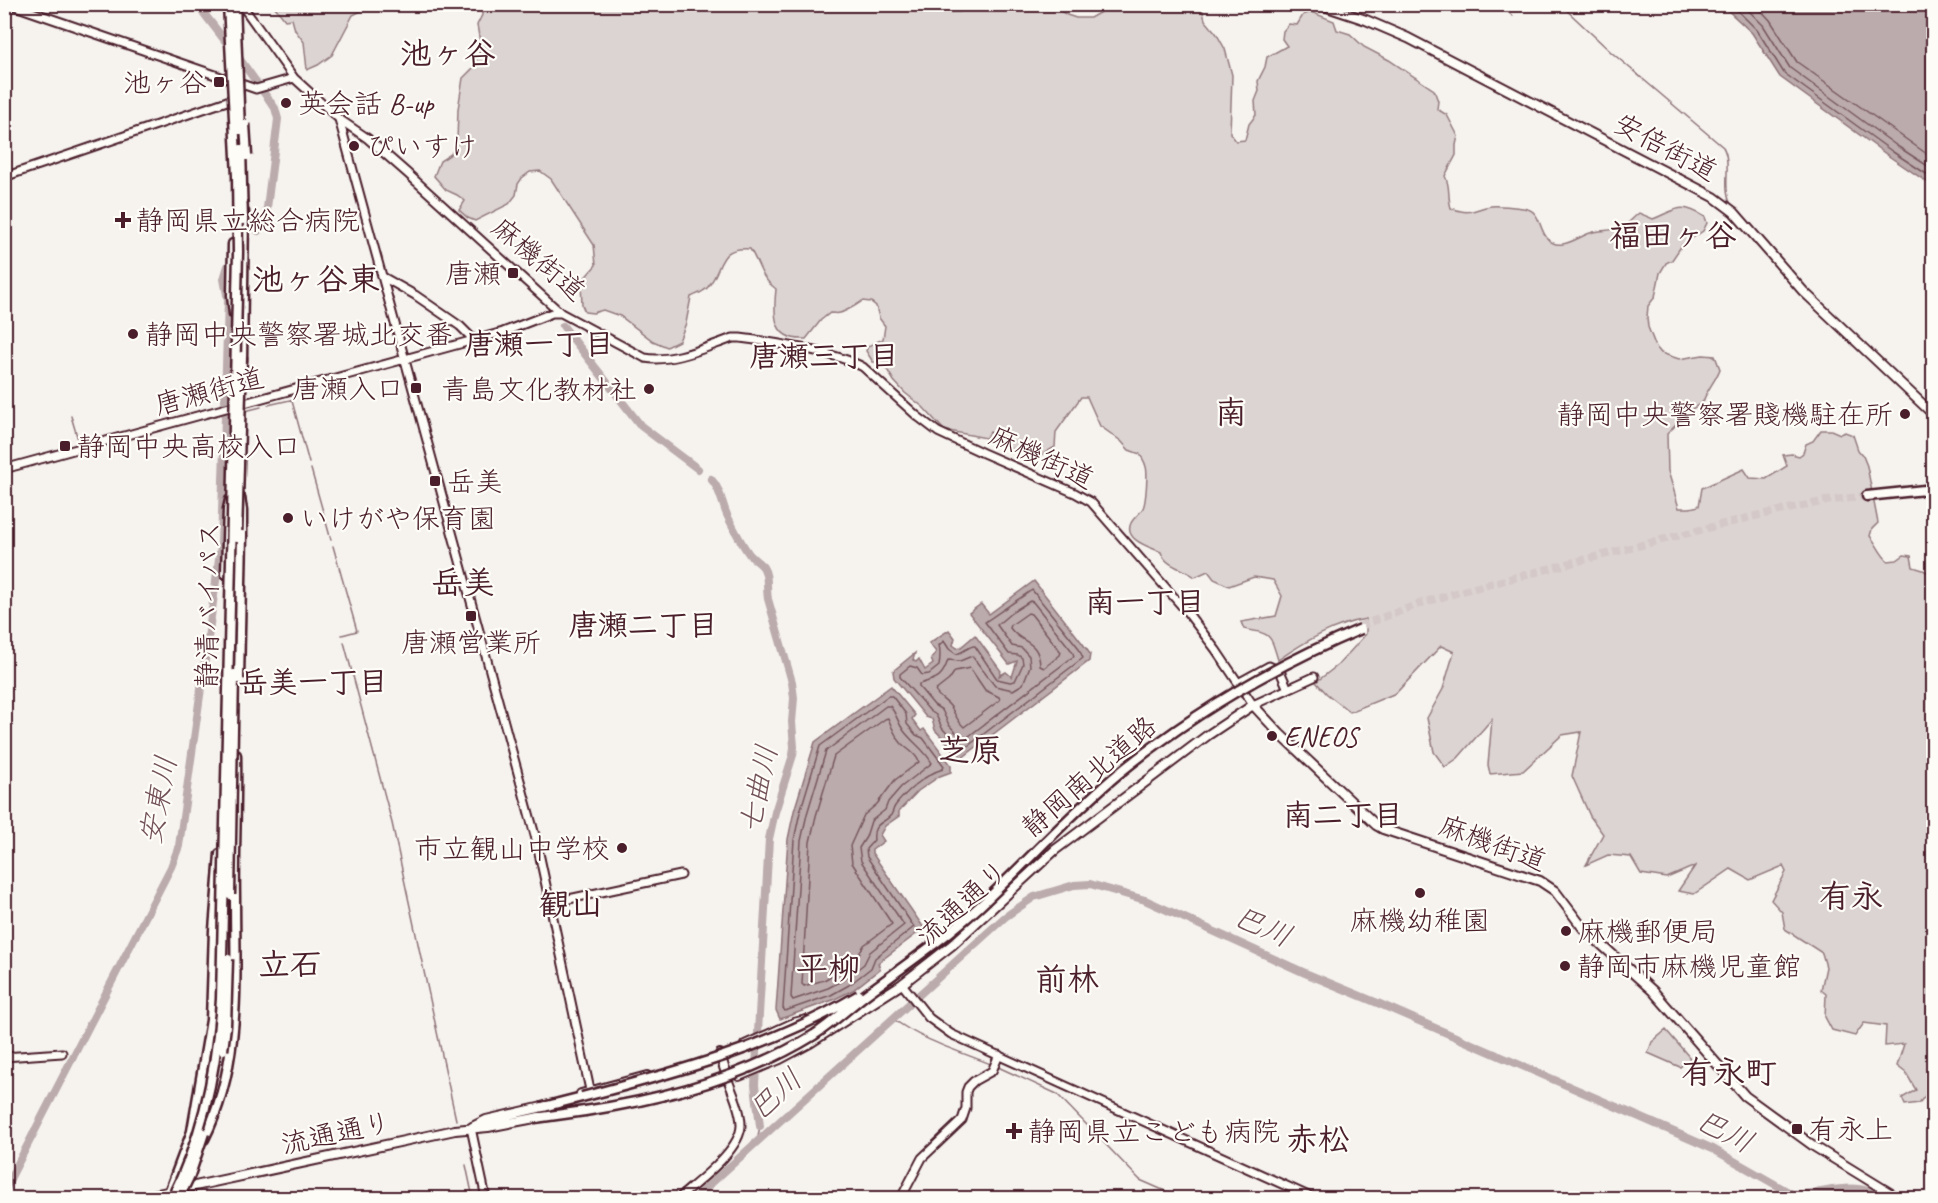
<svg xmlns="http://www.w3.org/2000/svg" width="1938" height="1203" viewBox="0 0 1938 1203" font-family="Caveat,'Klee One',sans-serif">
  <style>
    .green { fill: #dcd4d2; stroke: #937a7e; stroke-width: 1.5 }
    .water { fill: #bbabac; stroke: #8e7378; stroke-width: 1.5 }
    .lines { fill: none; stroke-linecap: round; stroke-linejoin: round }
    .shore { stroke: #77575f; stroke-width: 1.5 }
    .stream { stroke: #8e7378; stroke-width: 1.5 }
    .river { stroke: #bbabac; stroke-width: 8 }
    .highway-tunnel { stroke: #d4c9c8; stroke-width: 8; stroke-dasharray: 8 4; stroke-linecap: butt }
    .secondary-casing { stroke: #4a1f2b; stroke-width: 11 }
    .primary-casing { stroke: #4a1f2b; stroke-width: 12 }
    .highway-casing { stroke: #4a1f2b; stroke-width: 13 }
    .secondary { stroke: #fdfcf7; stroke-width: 7 }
    .primary { stroke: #fdfcf7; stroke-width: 8 }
    .highway { stroke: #fdfcf7; stroke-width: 8 }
    .highway-bridge-casing { stroke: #4a1f2b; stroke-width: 13; stroke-linecap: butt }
    .highway-bridge { stroke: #fdfcf7; stroke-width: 8 }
    .poi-dot { fill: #4a1f2b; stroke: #fdfcf7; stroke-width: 2 }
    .labels { text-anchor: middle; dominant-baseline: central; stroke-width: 4.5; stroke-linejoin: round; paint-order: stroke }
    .poi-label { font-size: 28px; fill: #4a1f2b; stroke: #fdfcf7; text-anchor: start }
    .street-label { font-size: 28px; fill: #4a1f2b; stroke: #fdfcf7 }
    .neighbourhood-label { font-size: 30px; font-weight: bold; fill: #4a1f2b; stroke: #fdfcf7 }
    .water-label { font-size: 30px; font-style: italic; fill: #725058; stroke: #fdfcf7 }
    .quarter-label { font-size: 32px; font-weight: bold; fill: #4a1f2b; stroke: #fdfcf7 }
  </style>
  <rect width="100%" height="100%" fill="#f6f3ef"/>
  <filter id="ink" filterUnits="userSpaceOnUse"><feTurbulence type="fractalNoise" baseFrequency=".0167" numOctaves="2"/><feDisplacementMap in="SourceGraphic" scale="12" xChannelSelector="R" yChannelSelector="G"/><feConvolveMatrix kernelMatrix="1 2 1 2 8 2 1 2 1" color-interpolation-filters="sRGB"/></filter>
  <g filter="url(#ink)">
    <path class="green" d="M945,4l7,8h8l5,-7 84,-1 18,11 9,3h14l23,-13 88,-1 4,16 11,13 9,16 7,26 -2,58 6,8 9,-1 4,-16 7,-9 -1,-14 4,-10 -1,-10 7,-14 2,-10 20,-11 -5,-7 1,-8 6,-7 8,1 6,-10 8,-3 23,9 3,9 13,4 14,13 25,13 45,30 4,11 -1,8 10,6 11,21 -2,9v10l-11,21c6,12 2,19 6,32 21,8 21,1 40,-2 6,-1 24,1 32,2 18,2 15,19 24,30 12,16 33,-3 46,-6 10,-2 23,-1 32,-7 5,-3 9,-8 14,-12l14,6c23,-9 27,-18 52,-2l2,6 -4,8 -21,14 -10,15 -6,3 -6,10 -5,24 -7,9 -1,11 1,10 8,20 5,6 18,6 24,-4 12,1 5,13c-5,13 -13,20 -17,33l-11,7 -25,25 1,37 11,37h11l9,-2 3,-18 42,-19 6,9 16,1 21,-13 -4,-11 9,-1 7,2 4,-3 3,-9 7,-3 8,-11h10l9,4 5,-2 8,3 5,15 5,6 4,10 11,57 -6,6 -2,7c7,8 10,18 18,25l9,-1 7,-5 7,1 2,11 10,3 10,5 1,502 -9,19 -6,7 -14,2 -3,-7 14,-8 -10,-17 -9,-7 7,-22 -19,2 1,-20 -22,-3 -9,13 -23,-6 -7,-13 1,-23 -5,-4 5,-23 -4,-14 -37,-24 -3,-17 -11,-12 15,-28 -3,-6 -33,14 -19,-11 -37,25 -16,-3 17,-25 -28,12 -26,-4 -10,-17 -23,-2 -22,10 17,-31 -13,-18 -18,-40 9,-44 -19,3 -39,36 -33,3 -2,-9 4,-46 -34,39 -13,9 -11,-15 -7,-34 16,-29 11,-37 -13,-6 -45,47 -46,19 -23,-18 -11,-12 22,-17 28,-31v-15c-32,5 -62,23 -88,41 -8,-27 -7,-26 -34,-31l-3,-7 35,-6 6,-20 -9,-16 -19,-3 -25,9 -15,-7 -6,-8 -13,6c-12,-9 -30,-11 -34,-25 -11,-5 -38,-12 -30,-29 3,-6 9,-9 12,-15 3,-6 5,-35 3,-41 -1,-5 -4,-9 -6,-13l-11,-4 -8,-9 -21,-15 -13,-29h-6l-25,35 -1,15 -22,13 -11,-4 -17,-11v-5l-15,-8 -4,6 -42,-8 -21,-23 -18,-14 -11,-12 -6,-10 -9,-9h-6l-7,-11 2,-5 15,-7 2,-13 -6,-8 -3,-12 -5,-4 -9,-1c-3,3 -18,11 -22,12 -3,1 -6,0 -10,0l-9,7 -15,19c-33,2 -33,-23 -30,-50 -16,-11 -16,-24 -26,-40 -33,-3 -26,18 -42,38 -4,5 -11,7 -17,10l-5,26 -7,18 -12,6 -14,-6 -33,-25 -17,-6 -10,3 -8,-1 -3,-7 -1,-23 15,-17 -2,-20 -43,-66 -11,-8 -10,1 -8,6 -4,6 -2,11 -7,9 -34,17 -7,-3 -9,-8 6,-9 -8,-6 -11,-5 -12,-14 6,-15 11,-7 6,-12 1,-33 5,-31 10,-10 8,-20 -4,-23 5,-10 -1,-10z
      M270,5v-1l136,1 -23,5h-20l-10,5 -21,40 -14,10 -11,5 -3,-28 -9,-12 -3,-11 -7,1 -10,-13h-4z
      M1666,1030l24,28 -10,9 -32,-14 4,-11z"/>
    <path class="water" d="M1722,5h211v181l-43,-29 -110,-80 -28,-44z
      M1034,581l49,63 7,10 -1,7 -127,97 -27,-28 -3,-11 -6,-2 -32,-39 -1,-7 22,-18 -2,7 3,2 3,-3 6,11 8,-6 -2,-5 5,-7 -7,-9 20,-13 6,8 -2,7 4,3 4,-1 14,-12 26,36 -2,5 7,-4 6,5 5,-16 -8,3 -40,-51 12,-9 8,10z
      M891,686l24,29 -3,4 9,12 3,-2 27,36v7l-11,4 -22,15 -19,20v5l-14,10 -5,9 4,6 -12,9v3l52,75 -46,35 2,6 -27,21 -20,10 -53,19 -4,-9 12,-171 6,-28 21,-69z"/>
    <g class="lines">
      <path class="shore" d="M1731,4l26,26 27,43 109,79 41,27
        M1742,4l21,21 27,43 107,78 37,24
        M1755,4l15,16 27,42 137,97
        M1032,590l46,57 5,11 -119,91h-3l-19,-21 -6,-13 -6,-4 -30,-34v-3l10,-8 7,2 5,7 7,-1 10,-8c1,-7 2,-13 0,-21l5,-4 5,8 7,5c8,-1 13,-9 19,-8l22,33 13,3 5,-1 8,-17 -1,-6 -4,-3 -9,-1 -24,-32z
        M1030,601l3,1 39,49 2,5 -109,83h-3l-13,-14 -7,-15 -8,-5 -15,-18v-3c17,-5 23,-5 29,-24l12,1 12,-5 23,30 18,4 10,-6 7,-18 -1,-10 -7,-8 -10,-2 -15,-21 14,-12z
        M1028,613l3,1 30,38 -1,3 -16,13 -4,-2c-1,-27 -18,-21 -30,-38l1,-3z
        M970,668l15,22 14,7 1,3 -36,27c-7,-6 -9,-14 -14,-21 -5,-6 -11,-8 -15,-15l14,-11 6,-9z
        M888,696h4l14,18 1,10 9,11 7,3 21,28 -1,3c-18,5 -38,24 -48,37 -2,3 -2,6 -4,9 -8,10 -19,7 -17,25l-8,9 1,8 47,70 -39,31 -4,10 -22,17 -18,10 -46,16 -2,-3 11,-168 6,-28 20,-66z
        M886,706h4c8,10 7,16 14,25 9,12 20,18 28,32l-31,24 -13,15 -3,8 -14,11 -5,16 -7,11 2,13 43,64 -34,27 -6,12 -19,15 -17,9 -35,12 -2,-3 10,-156 6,-27 19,-63z
        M888,718c4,10 7,18 14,26 7,7 14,9 17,18l-24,18 -18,24 -13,11 -14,31 2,17 40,61 -28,21 -8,14 -16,12 -16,9 -20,6 -2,-2 8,-142 6,-26 18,-60 51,-37z"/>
      <path class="stream" d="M1496,4l17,12
        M1560,4l51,48 112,95c10,17 -3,44 10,60
        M268,405l22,-5 2,1 17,62
        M245,411l16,-4
        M71,416l8,27
        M311,469l20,71
        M333,546l24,85 -15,4
        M344,642l48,181 64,297
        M892,1018c28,22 69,34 101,47
        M998,1067l59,27 83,86 41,18
        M754,1144l4,-7 2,-11
        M466,1165l7,33"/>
      <path class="river" d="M199,7l27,35
        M239,58l18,25
        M258,231l4,-6 4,-9 12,-97 -3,-11 -11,-15
        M563,326l78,100 57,43
        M225,400l3,-100 -4,-21 4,-13
        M711,479c10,10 11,26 17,38 6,12 13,26 21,37 4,5 10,8 14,13 6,9 3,21 5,32l24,83 2,16 -2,24 2,25 -1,8 -18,57 -6,27 -14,246 5,41
        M4,1192l7,-15 160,-310 8,-21 42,-301 4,-129
        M695,1198l310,-281 29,-20 40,-12 16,-1 55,16 160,73 75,31 333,145 79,45c22,2 45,-8 67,-5 9,1 18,5 27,9"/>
      <path class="highway-tunnel" d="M1360,626l59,-22 47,-14 285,-73 75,-16 41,-5"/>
      <defs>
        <path id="secondary" d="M9,4l247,85 38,-11
          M241,4l53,74 45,41 28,19 40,35 154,140 84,45c29,5 61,-11 88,-20h7c33,4 95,14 123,29l54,49 21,16 45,21 92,40 16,9 96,110 29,38 37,55 61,-28
          M339,119l197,720 54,251
          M4,177l223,-76 9,-6
          M383,277l32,18 45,31 14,14
          M4,469l470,-129 29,-8 49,-19h9
          M1238,683l31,-17 11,5 8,18
          M550,903l131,-28
          M902,984l27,34 22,16 362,164
          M4,1057l58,-4
          M471,1128l15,70
          M679,1198c18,-16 62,-48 62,-73 0,-15 -8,-31 -13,-45
          M901,1198l21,-40 40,-38 4,-12v-16l2,-5 6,-6 18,-10 7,-16"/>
        <path id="primary" d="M1318,4l48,16 42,18 306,159 20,15 69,79 131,124
          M823,1016l23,-5 33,-16
          M745,1045l49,-22 12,-3
          M720,1054l8,26
          M739,1076l41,-17 30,-16 92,-59 50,-39 103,-95 153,-115 45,-30 27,29 96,91 7,4 157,52 15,10 28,37 70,63 92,105 70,51 83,51
          M581,1094l66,-18
          M472,1127l14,-7 61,-14
          M139,1198l316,-68 33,-3 52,-10"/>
        <path id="highway" d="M241,122l1,33
          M233,244l-1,51 2,19
          M242,361l2,-149
          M1867,496l67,-7
          M240,497l2,13v25
          M226,574l2,-65 2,-9
          M543,1107l39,-10
          M535,1118l50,-7
          M192,1131l19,-111 3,-90 6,-76
          M204,1139c38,-75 31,-160 31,-242 -1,-47 2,-94 1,-142
          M167,1198l27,-72"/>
      </defs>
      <use href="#secondary" class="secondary-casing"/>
      <use href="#primary" class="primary-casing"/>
      <use href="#highway" class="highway-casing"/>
      <use href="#secondary" class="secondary"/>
      <use href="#primary" class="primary"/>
      <use href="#highway" class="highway"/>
      <defs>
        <path id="highway-bridge" d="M235,4l5,126
          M245,124l2,32
          M241,149l2,71
          M237,538l5,-182
          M239,679l3,-144
          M230,895l4,-221
          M223,1050l3,-24 2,-67
          M582,1097c96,-25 191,-51 277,-102
          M585,1111c79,-12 161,-34 229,-76 20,-13 36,-29 55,-43 38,-28 76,-54 111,-86 46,-43 89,-91 138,-132 74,-60 155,-108 243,-145
          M172,1198c31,-62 45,-130 49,-199l17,-747 -1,-76 -9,-172
          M179,1198l11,-23 14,-42"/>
      </defs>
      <use href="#highway-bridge" class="highway-bridge-casing"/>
      <use href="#highway-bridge" class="highway-bridge"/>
    </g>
  </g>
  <g class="poi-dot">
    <rect x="213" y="76" width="12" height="12" rx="3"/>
    <circle cx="286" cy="103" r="6"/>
    <circle cx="354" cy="146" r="6"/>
    <path d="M120 211h6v6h6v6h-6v6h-6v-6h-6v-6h6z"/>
    <rect x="507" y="267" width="12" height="12" rx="3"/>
    <circle cx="133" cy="334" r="6"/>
    <rect x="410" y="382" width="12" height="12" rx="3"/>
    <circle cx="649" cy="389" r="6"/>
    <circle cx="1905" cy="414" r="6"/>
    <rect x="59" y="440" width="12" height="12" rx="3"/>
    <rect x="429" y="475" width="12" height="12" rx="3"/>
    <circle cx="288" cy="518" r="6"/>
    <rect x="465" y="610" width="12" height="12" rx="3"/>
    <circle cx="1272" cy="736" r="6"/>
    <circle cx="622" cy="848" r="6"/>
    <circle cx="1420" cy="893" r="6"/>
    <circle cx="1566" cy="931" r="6"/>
    <circle cx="1565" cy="966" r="6"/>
    <rect x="1791" y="1123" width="12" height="12" rx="3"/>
    <path d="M1011 1122h6v6h6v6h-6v6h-6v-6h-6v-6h6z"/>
  </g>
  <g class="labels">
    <g class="poi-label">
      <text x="207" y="82" text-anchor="end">池ヶ谷</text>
      <text x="298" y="103">英会話 B-up</text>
      <text x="366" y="146">ぴいすけ</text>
      <text x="136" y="220">静岡県立総合病院</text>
      <text x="501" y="273" text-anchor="end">唐瀬</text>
      <text x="145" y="334">静岡中央警察署城北交番</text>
      <text x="404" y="388" text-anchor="end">唐瀬入口</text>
      <text x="637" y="389" text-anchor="end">青島文化教材社</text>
      <text x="1893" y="414" text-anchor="end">静岡中央警察署賤機駐在所</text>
      <text x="77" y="446">静岡中央高校入口</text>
      <text x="447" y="481">岳美</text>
      <text x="300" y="518">いけがや保育園</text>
      <text x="471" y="642" text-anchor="middle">唐瀬営業所</text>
      <text x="1284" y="736">ENEOS</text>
      <text x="610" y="848" text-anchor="end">市立観山中学校</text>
      <text x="1420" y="920" text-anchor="middle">麻機幼稚園</text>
      <text x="1578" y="931">麻機郵便局</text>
      <text x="1577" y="966">静岡市麻機児童館</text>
      <text x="1809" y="1129">有永上</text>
      <text x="1028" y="1131">静岡県立こども病院</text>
    </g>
    <g class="street-label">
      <text transform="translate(1666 147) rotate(28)">安倍街道</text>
      <text transform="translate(539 259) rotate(40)">麻機街道</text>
      <text transform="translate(209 391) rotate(-15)">唐瀬街道</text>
      <text transform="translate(1042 457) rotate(25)">麻機街道</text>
      <text transform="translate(208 605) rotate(-89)">静清バイパス</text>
      <text transform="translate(1089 776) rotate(-41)">静岡南北道路</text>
      <text transform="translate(1493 843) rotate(20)">麻機街道</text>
      <text transform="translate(962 903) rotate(-42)">流通通り</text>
      <text transform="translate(336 1133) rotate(-12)">流通通り</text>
    </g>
    <g class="neighbourhood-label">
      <text x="539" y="344">唐瀬一丁目</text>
      <text x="824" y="356">唐瀬三丁目</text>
      <text x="1145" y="602">南一丁目</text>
      <text x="643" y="625">唐瀬二丁目</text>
      <text x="313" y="682">岳美一丁目</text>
      <text x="1343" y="815">南二丁目</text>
    </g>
    <g class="water-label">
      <text transform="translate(758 789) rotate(-78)">七曲川</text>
      <text transform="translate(158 800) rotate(-79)">安東川</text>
      <text transform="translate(1263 926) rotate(24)">巴川</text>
      <text transform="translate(775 1094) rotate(-42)">巴川</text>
      <text transform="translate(1725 1131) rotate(27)">巴川</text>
    </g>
    <g class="quarter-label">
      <text x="448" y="53">池ヶ谷</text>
      <text x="1673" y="235">福田ヶ谷</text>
      <text x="316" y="279">池ヶ谷東</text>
      <text x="1231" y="412">南</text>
      <text x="463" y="582">岳美</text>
      <text x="970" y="750">芝原</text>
      <text x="1851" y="896">有永</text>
      <text x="571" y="904">観山</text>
      <text x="290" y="964">立石</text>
      <text x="828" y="968">平柳</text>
      <text x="1067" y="979">前林</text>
      <text x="1729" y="1072">有永町</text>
      <text x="1318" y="1139">赤松</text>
    </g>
  </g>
  <rect width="1938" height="1203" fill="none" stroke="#fdfcf7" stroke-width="24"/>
  <rect x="12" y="12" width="1914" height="1179" fill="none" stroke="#4a1f2b" stroke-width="2" filter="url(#ink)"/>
</svg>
